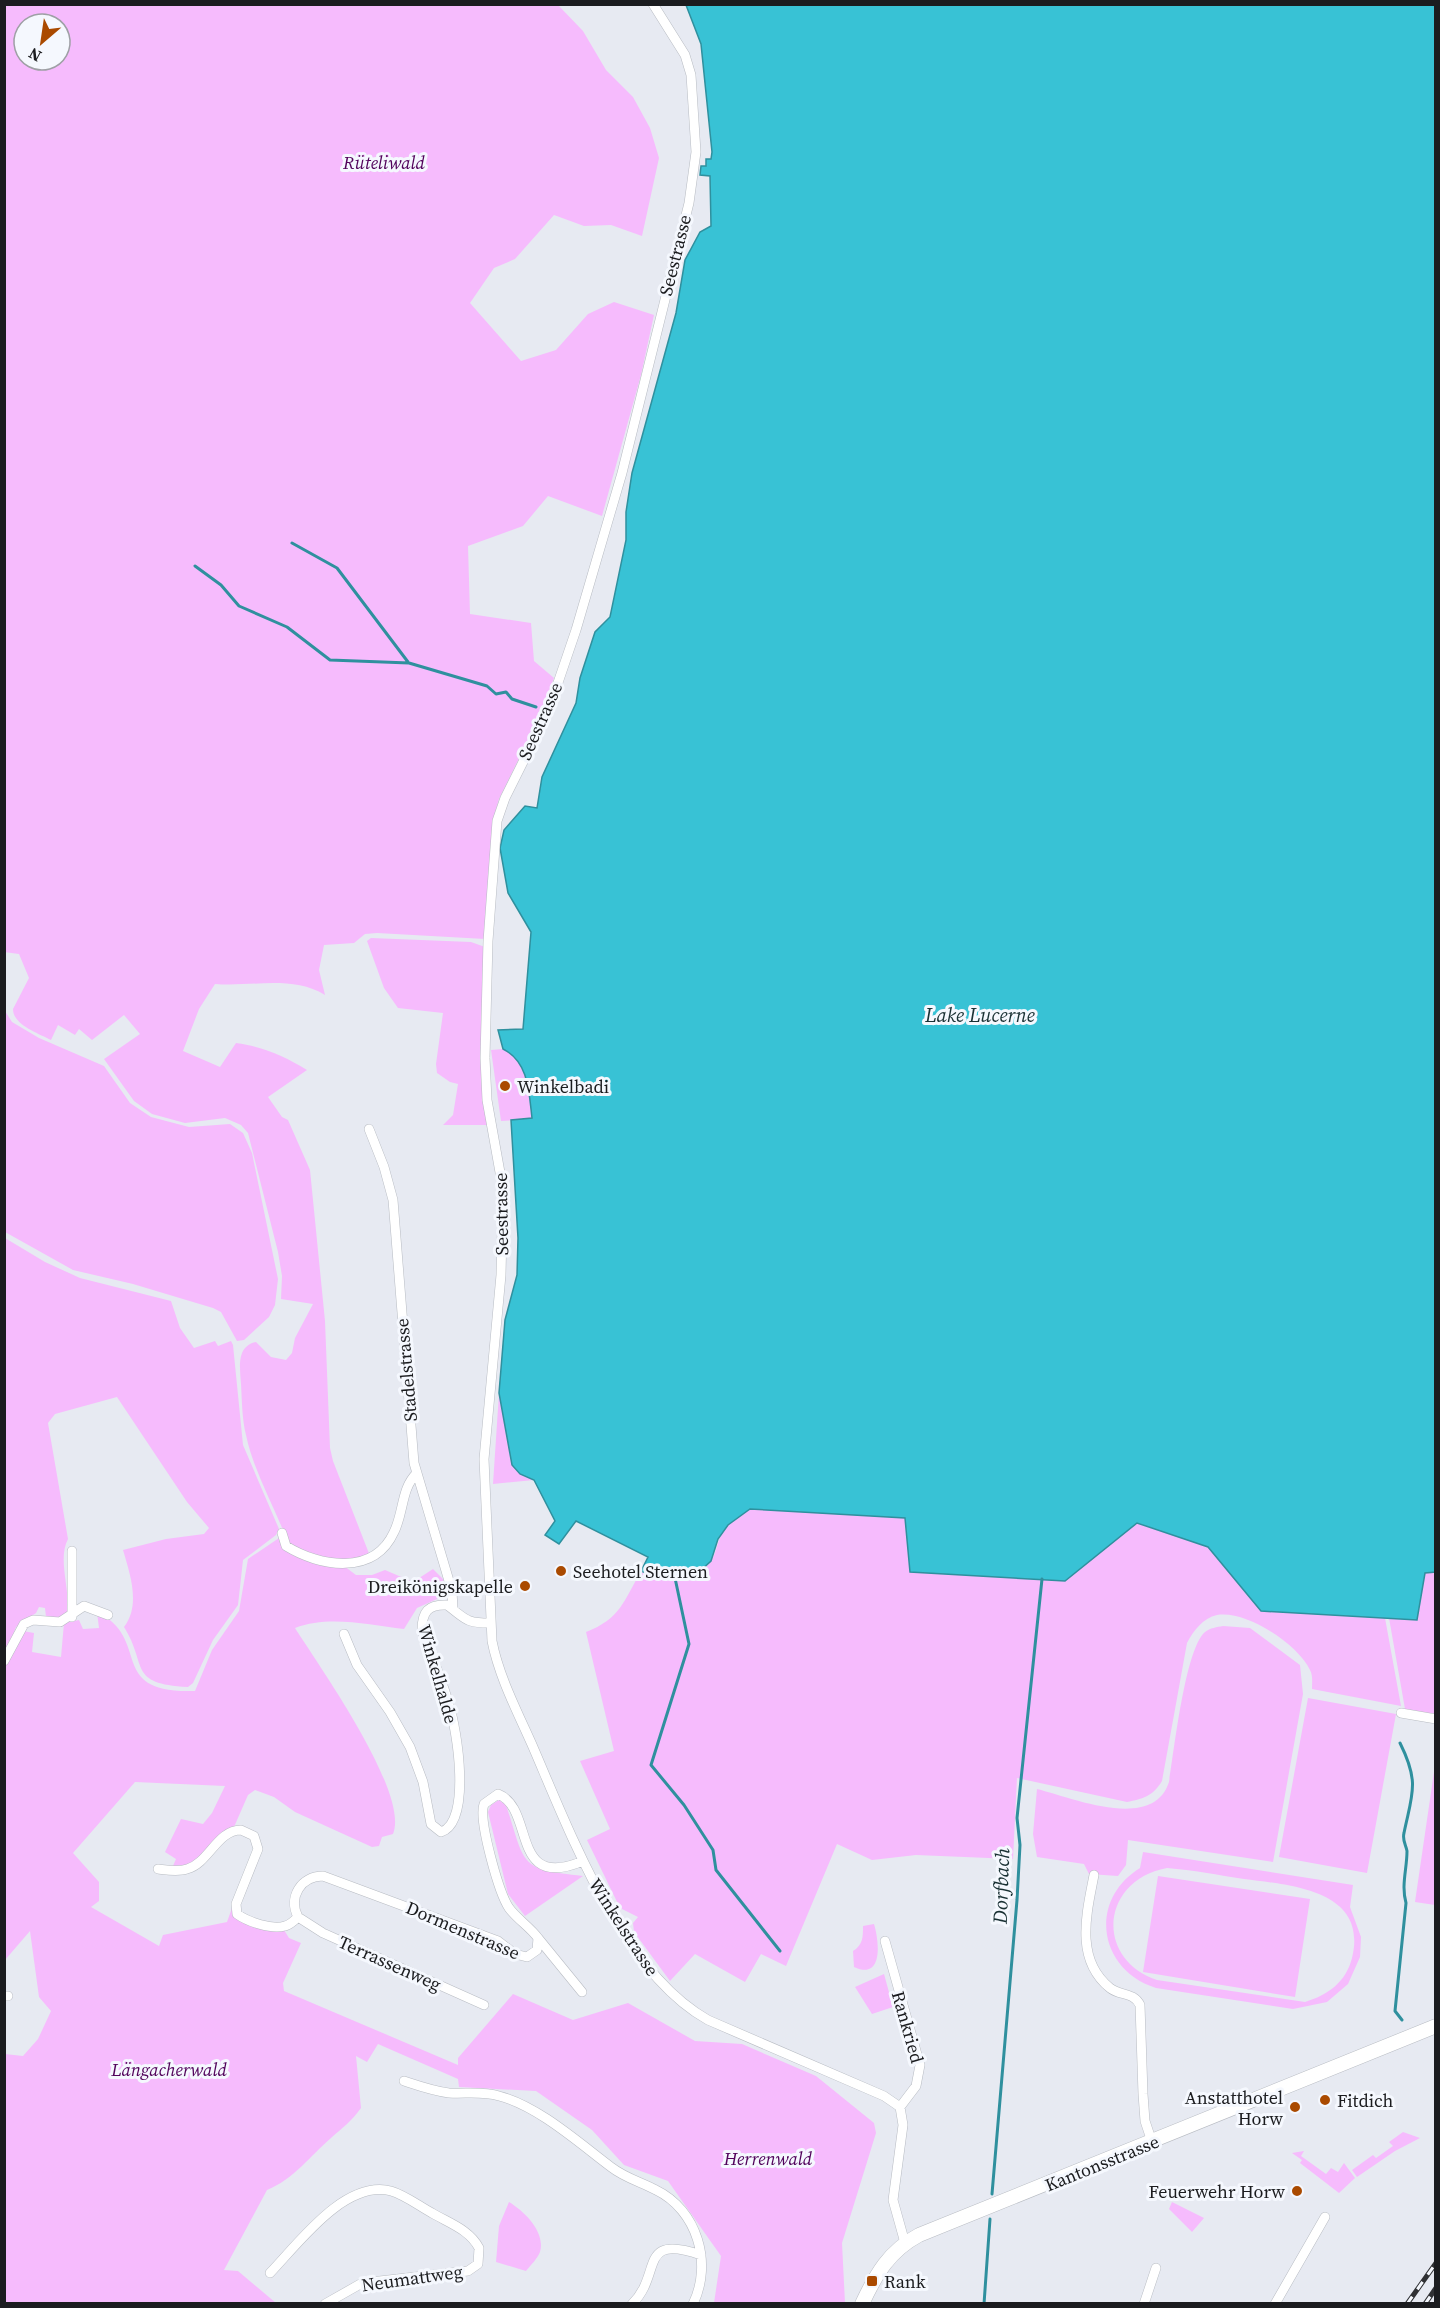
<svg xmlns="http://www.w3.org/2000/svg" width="1440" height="2308" viewBox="0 0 1440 2308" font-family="'Source Serif 4',serif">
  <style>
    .green { fill: #f6bbfd; fill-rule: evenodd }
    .water { fill: #38c2d5; stroke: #2f909e; stroke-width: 1.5 }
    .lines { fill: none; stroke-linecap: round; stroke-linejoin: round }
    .stream { stroke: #2f909e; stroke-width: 3 }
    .street-casing { stroke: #b8bcc3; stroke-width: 10 }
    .secondary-casing { stroke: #b8bcc3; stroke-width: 15 }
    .street { stroke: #fff; stroke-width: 9 }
    .secondary { stroke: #fff; stroke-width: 14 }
    .rail-casing { stroke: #303134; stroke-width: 5 }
    .rail { stroke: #f5f8fe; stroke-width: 3; stroke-dasharray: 9; stroke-linecap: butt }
    .poi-dot { fill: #aa4a00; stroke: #f5f8fe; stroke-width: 2 }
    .labels { text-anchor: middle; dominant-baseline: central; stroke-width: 6; stroke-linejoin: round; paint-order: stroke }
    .park-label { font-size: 18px; font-style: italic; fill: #51025b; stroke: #f5f8fe }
    .street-label { font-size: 18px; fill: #1b1c1f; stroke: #f5f8fe }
    .poi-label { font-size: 18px; fill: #1b1c1f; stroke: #f5f8fe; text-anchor: start }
    .water-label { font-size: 20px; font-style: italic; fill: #1a3134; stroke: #f5f8fe }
  </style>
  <rect width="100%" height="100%" fill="#e7eaf2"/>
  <path class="green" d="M4,5h554l25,26 23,39 27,27 17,31 9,30 -17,78 -31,-11 -27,1 -30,-11 -39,44 -21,9 -24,35 51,58 35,-11 32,-36 26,-12 40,13 -13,60 -39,141 -54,-20 -25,30 -55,20 2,68 61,9 3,38 20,17 -16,42 -39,79 -6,21 -8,119 -108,-6 -12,1 -11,9 -30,2 -5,25 6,25c-33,-20 -73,-8 -110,-11l-16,25 -16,42 37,16 16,-24c28,4 48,13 71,27l-39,27 14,20 6,3 22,50 15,151 5,127 3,13 37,95 -7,3 -41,1 -34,-17c-13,-36 -34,-70 -42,-108 -4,-16 -4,-34 -5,-51 -1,-16 -5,-38 15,-42l15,15 15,3 6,-7 3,-15 18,-34 -32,-5 1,-23 -4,-24 -30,-119 -7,-8 -16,-7 -40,5 -33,-9 -18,-13 -30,-42 36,-25 -16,-19 -32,25 -13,-11 -4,6 -17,-10 -7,15c-13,-7 -38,-15 -38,-31l16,-31 -10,-24 -15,-2zM24,24h36v36h-36z
    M371,938l100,4 14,5 -4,113 7,65h-45l10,-10 5,-31 -8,-2 -13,-9 -1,-9 7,-51 -45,-5 -14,-20 -17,-47z
    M5,1011l7,11 27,16 65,28 26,37 21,14 38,10 41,-3 13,9 9,20 26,126 -3,26 -6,12 -25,23 -7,1 -16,-29 -8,-4 -80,-24 -60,-14 -68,-38z
    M503,1049c26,13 26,44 29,70l-31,2 -10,-71z
    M5,1238l40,24 35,16 91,23 9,27 14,20 21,-7 3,5 13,-5 2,4 10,100 36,84 -3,6 -33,25 -5,45 -25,35 -20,43 -5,4c-61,-3 -40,-22 -64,-60 17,-22 6,-53 -1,-77l43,-11 38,-5 5,-6 -22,-26 -70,-105 -62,17 -7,9 20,116c-11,21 3,51 -1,75l-9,5 -12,-2 -1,-9 -6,-1 -3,6 -20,14 -11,29z
    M499,1393l13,72 8,9 14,6 -41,4z
    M750,1509l155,9 5,54 155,9 72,-58 71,24 53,64 124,7 16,88 -89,-17c0,-6 1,-14 -2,-19 -12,-26 -64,-60 -93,-55 -14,3 -24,16 -30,28l-25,138c-9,15 -19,18 -35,21l-110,-24 -4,81 -97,-4 -44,5 -35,-16 -51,122 -25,-12 -16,28 -50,-28 -25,27 -36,-49 -1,-9 5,-6 -18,-9 -33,-68 23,-11 -30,-68 34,-10 -28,-119c34,-13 38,-31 55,-61 20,9 56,11 70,-10 7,-11 6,-24 16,-35 6,-6 15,-11 23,-17z
    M282,1536l3,9 59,21 12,9h16l13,-5 28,12 20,-13 10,10 3,16 -29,13 -13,21c-35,-4 -75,-14 -109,-1 24,38 115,165 98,206l-11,3 -3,9 -7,1 -77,-35 -21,-15 -19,-7 -7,5 -14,32 -44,38 -17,1 3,-7 -11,-7 16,-33 22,5 9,-11 13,-27 -90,-4 -62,71 26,29v19l-8,6 68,39 4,-11 64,-13 5,-14 3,7 49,15 5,8 12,5 -18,40 1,8 174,74v-7l55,-64 60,26 55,-17 67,38 47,3 74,32 58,47 2,10 -34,110 3,60h-131l7,-47 -53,-75 -44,-16 -32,-35 -56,-39 -77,-4 -1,-8 -80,-35 -11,18 -11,-6 5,52c-9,13 -19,20 -30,30 -21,18 -37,41 -64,52l-43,80 14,1 38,32h-271v-249l18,2 15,-17 13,-28 -12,-14 -9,-66 -25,29 -1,-294 19,-35 11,2 -2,19 29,5 3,-34 15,-3 4,9 16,-1 -2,-16c56,27 8,82 98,79l17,-41 27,-39 9,-52z
    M1425,1572h10v142l-30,-5 -16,-91 27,1z
    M1223,1626l27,2 50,37 3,29 -30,168 -145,-22 -2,25 -8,11 -29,-2 -5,-10 -47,-7 -4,-23 4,-45c36,9 116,43 132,-7 5,-29 16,-133 36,-150 5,-4 12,-5 18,-6z
    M1308,1698l88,16 -29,159 -88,-16z
    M1435,1765h1l-1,140 -20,-3z
    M499,1800l7,5c20,60 11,64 77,71l-58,40 -17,-22 -20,-82 3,-7z
    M1143,1852l210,33 -3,22 11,30 -1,20 -12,27 -21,18 -34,7 -137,-21c-58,-18 -68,-88 -16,-120zM1167,1868c26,2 51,7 77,11 44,6 125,10 108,79 -6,24 -24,37 -47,44l-148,-22c-63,-21 -56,-100 10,-112z
    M1158,1876l152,23 -15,98 -152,-25z
    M874,1924c5,16 10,57 -20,43l-1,-16c10,-6 10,-14 10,-25z
    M884,1974l9,33 -21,7 -17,-27z
    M1403,2132l17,6 -25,13 -38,26 -5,-7 21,-15 3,3 17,-12 -4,-4z
    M1304,2151l-3,5 25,18 5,-6 7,4 6,-9 11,15 -16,15 -39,-30 2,-3 -10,-7z
    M509,2202c15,9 37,30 31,50 -2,6 -10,14 -14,19l-30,-9 3,-36z
    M1172,2202l32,16 -12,14 -23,-23z"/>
  <path class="water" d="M686,5h749l1,1567 -11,1 -8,47 -156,-9 -53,-64 -71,-24 -72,58 -155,-9 -5,-54 -155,-9 -22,16 -10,14 -7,22 -11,10 -25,7 -20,-1 -14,-6 7,-14 -72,-36 -17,23 -14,-9 10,-14 -21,-41 -14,-6 -8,-9 -13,-72 6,-73 12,-45 1,-37 -7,-118 21,-2c-3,-25 -3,-56 -29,-69l-5,-19 25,-1 8,-97 -23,-39 -8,-45 4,-18 21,-24 12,2 5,-31 34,-74 4,-25 15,-46 15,-15 16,-77v-28l6,-39 44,-160 9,-53 15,-28 11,-6 -1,-50 -10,-1 1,-9h5v-7h5l1,-7 -11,-108z"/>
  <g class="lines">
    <path class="stream" d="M292,543l45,25 71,94
      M195,566l26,19 18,21 48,21 43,33 79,3 78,23 9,8 10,-2 6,7 24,8
      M675,1578l14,66 -38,121 33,40 29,45 3,20 64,81
      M1400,1743c20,40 12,51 4,90 -2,7 2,12 3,18 0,18 -6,34 -1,52l-11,108 7,9
      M992,2194l25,-294 3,-55 -3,-27 25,-239
      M984,2304l6,-85"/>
    <defs>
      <path id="street" d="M653,4l32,51 6,20 5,77 -7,51 -67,270 -46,157 -28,82 -43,86 -8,23 -9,120 -3,117 2,42 16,89 -2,86 -17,184 8,182c7,36 26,72 41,106 38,88 89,225 175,273l176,76 16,11 3,18 -10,75 12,43
        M369,1129l15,38 9,33 21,263 38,128 1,18
        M282,1533l4,13c34,21 88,30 108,-14 10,-20 7,-44 23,-59
        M72,1617v-66
        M344,1634l13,31 33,47 20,35 13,35 8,42 10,8c31,-10 16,-103 8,-127 -7,-26 -18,-50 -27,-75 0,-18 6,-26 25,-25 19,14 18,18 43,18
        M4,1661l20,-37 9,-4 27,2 24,-16 24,9
        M1401,1713l35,6
        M158,1869c9,1 20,3 29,0 22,-6 30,-39 54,-39l13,6 4,13 -22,55 1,10c11,8 35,16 48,12 5,-1 10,-6 13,-9
        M1094,1875c-7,37 -20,84 16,113 10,8 24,4 30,17l3,89 2,27 7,21
        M298,1917c-10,-20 3,-41 25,-41l175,65 17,13 12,3 10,-7 1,-12c-8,-11 -21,-19 -29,-30 -10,-15 -31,-88 -25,-104l14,-10c38,15 11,98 85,67
        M298,1917l25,16 161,72
        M538,1938l44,54
        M885,1941l35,124 -4,21 -16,21
        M4,1996h4
        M404,2081c15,5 29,10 45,12 16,1 34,-2 50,3 39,10 80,47 112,71 14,11 30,15 45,23 41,20 57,73 37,114
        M270,2273c28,-29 75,-94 121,-82 14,4 28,15 41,22 17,10 38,17 47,35l-1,16 -10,7 -106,12 -37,21
        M632,2304c31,-30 5,-71 69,-49
        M1144,2304l12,-36
        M1275,2304l50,-87"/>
      <path id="secondary" d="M862,2304c14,-30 27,-53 57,-69l517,-209"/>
    </defs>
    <use href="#street" class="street-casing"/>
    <use href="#secondary" class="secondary-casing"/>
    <use href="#street" class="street"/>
    <use href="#secondary" class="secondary"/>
    <defs>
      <path id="rail" d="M1407,2304l29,-41
        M1425,2304l11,-16"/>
    </defs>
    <use href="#rail" class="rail-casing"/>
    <use href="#rail" class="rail"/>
  </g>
  <g class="poi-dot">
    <circle cx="505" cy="1086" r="6"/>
    <circle cx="561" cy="1571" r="6"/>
    <circle cx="525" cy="1586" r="6"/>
    <circle cx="1325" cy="2100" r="6"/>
    <circle cx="1295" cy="2107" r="6"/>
    <circle cx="1297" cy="2191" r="6"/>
    <rect x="866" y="2275" width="12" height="12" rx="3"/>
  </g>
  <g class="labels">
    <g class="park-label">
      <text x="384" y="162">Rüteliwald</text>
      <text x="169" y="2069">Längacherwald</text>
      <text x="768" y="2158">Herrenwald</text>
    </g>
    <g class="street-label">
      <text transform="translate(675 255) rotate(-76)">Seestrasse</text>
      <text transform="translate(540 721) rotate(-66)">Seestrasse</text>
      <text transform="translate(501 1214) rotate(-91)">Seestrasse</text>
      <text transform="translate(406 1370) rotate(-95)">Stadelstrasse</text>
      <text transform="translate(438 1674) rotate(74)">Winkelhalde</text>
      <text transform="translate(624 1927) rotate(57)">Winkelstrasse</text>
      <text transform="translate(463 1930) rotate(23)">Dormenstrasse</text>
      <text transform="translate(390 1963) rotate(24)">Terrassenweg</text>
      <text transform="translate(908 2027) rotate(74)">Rankried</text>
      <text transform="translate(1102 2163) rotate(-22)">Kantonsstrasse</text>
      <text transform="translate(412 2278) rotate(-8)">Neumattweg</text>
    </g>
    <g class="poi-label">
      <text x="517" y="1086">Winkelbadi</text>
      <text x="573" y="1571">Seehotel Sternen</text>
      <text x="513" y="1586" text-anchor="end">Dreikönigskapelle</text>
      <text x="1283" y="2097" text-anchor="end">Anstatthotel<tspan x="1283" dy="21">Horw</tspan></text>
      <text x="1337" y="2100">Fitdich</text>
      <text x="1285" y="2191" text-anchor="end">Feuerwehr Horw</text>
      <text x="884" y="2281">Rank</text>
    </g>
    <g class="water-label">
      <text x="980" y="1015">Lake Lucerne</text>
      <text transform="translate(1001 1886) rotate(-88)">Dorfbach</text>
    </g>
  </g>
  <rect width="1440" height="2308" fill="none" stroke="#1b1c1f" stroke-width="12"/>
  <g transform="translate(42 42) rotate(209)"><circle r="28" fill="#f5f8fe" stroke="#9ea0a5" stroke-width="1.5"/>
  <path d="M0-4.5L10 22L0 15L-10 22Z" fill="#aa4a00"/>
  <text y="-9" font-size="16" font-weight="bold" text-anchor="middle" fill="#1b1c1f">N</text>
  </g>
</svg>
